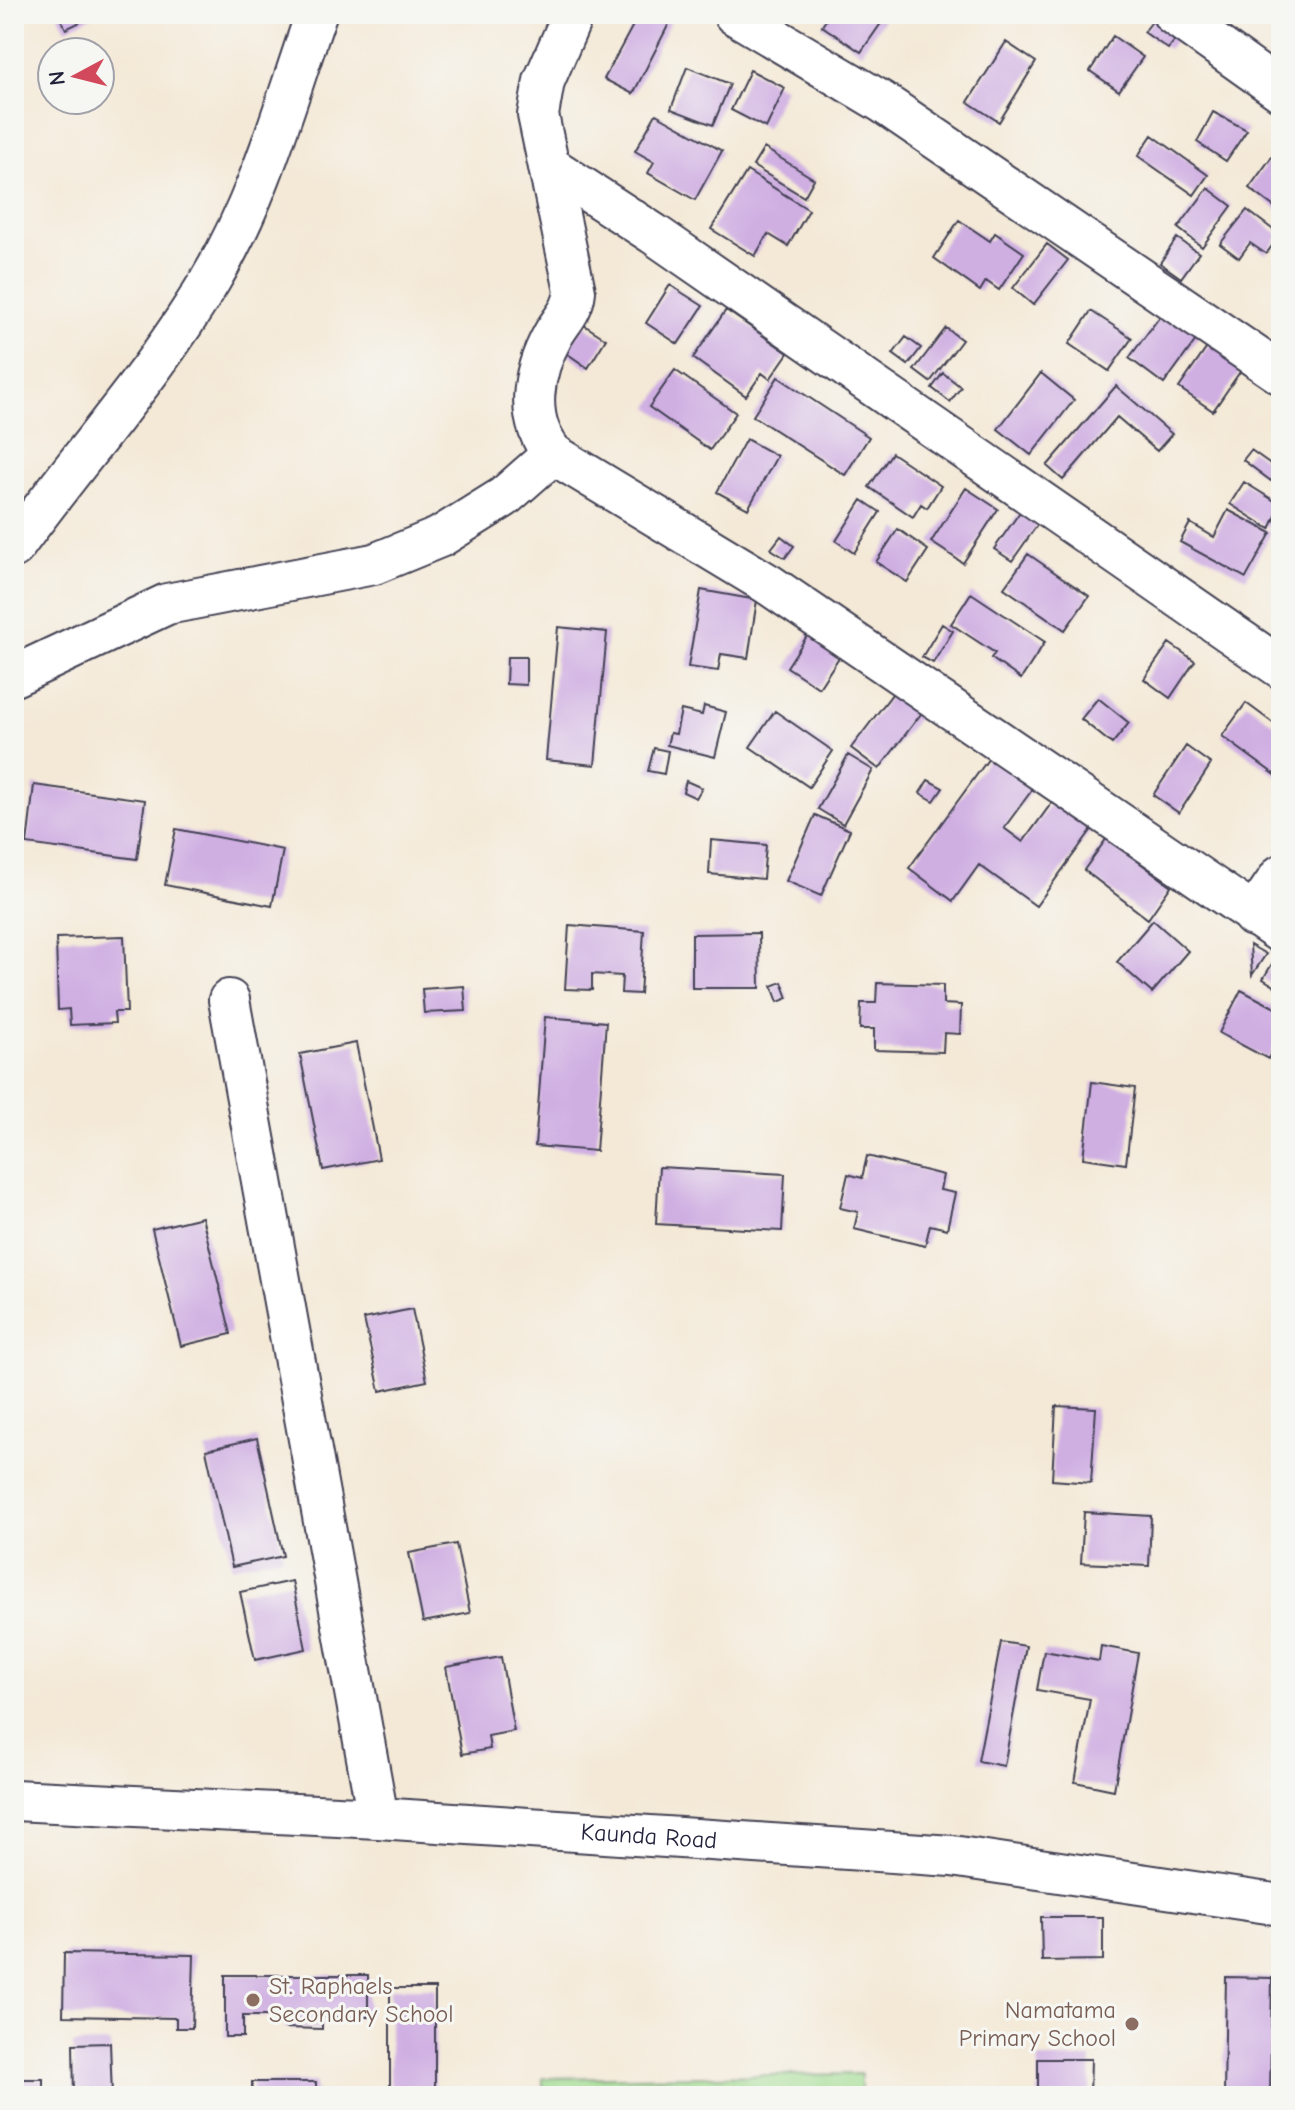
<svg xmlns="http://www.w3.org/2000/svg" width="1295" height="2110" viewBox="0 0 1295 2110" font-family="'Comic Neue',sans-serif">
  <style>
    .green { fill: #9fdb8e; stroke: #607e64; stroke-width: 2 }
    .building { fill: #cfaee2 }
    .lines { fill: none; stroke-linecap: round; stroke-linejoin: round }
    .street-casing { stroke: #424052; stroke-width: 44 }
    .street { stroke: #fff; stroke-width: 40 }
    .education-dot { fill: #8d6e63; stroke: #f6f6f2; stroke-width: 3 }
    .labels { text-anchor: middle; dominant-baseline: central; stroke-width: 6; stroke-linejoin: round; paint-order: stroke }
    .street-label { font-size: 24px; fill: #22223b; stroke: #f6f6f2 }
    .education-label { font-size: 24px; fill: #785e54; stroke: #f6f6f2; text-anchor: start }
  </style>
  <rect width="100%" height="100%" fill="#f6f6f2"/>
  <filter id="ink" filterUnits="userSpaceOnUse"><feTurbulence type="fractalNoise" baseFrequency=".0125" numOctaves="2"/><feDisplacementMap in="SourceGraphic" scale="16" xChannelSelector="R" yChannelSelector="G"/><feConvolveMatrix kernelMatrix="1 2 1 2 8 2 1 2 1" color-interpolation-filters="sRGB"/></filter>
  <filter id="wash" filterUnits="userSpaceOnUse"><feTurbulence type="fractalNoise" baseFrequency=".006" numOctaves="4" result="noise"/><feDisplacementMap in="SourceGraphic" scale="32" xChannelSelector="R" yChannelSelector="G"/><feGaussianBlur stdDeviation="1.8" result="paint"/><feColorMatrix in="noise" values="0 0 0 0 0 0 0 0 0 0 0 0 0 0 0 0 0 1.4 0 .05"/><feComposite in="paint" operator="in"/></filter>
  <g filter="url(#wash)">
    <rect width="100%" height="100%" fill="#f4e9d7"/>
    <path class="green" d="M861,2074v22h-318v-18z"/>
    <g id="blocks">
      <path class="building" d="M58,14h39l-31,15z
        M639,14h35l-41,80 -29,-15z
        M830,14h46l8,5 -23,33 -39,-26z
        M1158,14l25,16 -15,19 -24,-17z
        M1113,36l30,21 -24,34 -29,-20z
        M1006,42l30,20 -37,60 -31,-20z
        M687,67l43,17 -17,41 -42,-16z
        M750,70l35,18 -19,40 -35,-18z
        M1213,112l34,18 -21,31 -29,-19z
        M656,114l66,37 -27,49 -47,-27 6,-11 -19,-11z
        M1152,135l56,40 -14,20 -56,-39z
        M1281,144v68l-32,-24z
        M764,148l50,31 -10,18 -51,-31z
        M747,171l62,39 -21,36 -20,-12 -13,22 -44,-27z
        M1208,188l24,18 -30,41 -24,-19z
        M1247,210l33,25 -14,19 -16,-11 -11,15 -19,-14z
        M959,220l31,21 5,-8 29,20 -25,37 -13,-9 -6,10 -46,-33z
        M1177,238l22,15 -18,25 -21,-15z
        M1047,244l21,16 -35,45 -20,-17z
        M670,285l33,21 -25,38 -32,-21z
        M1167,307l34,26 -37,51 -35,-26z
        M726,310l62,43 -18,26 -8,-6 -16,23 -53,-38z
        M1091,311l41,27 -23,33 -40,-27z
        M584,325l22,14 -18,29 -23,-16z
        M946,328l16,12 -32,42 -16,-12z
        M906,337l15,11 -13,17 -15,-11z
        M1213,339l33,24 -33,48 -34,-23z
        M675,370l61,43 -26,37 -61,-43z
        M943,373l18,14 -11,15 -18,-14z
        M1041,373l33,27 -43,55 -33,-26z
        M778,377l91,60 -24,38 -92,-59z
        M1116,386l56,48 -15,17 -40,-34 -54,63 -16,-14z
        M746,439l31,17 -29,53 -31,-17z
        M1251,450l28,20 -8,11 -28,-21z
        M892,453l49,33 -14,22 -6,-4 -8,13 -44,-30z
        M1244,482l37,23 -11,24 -40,-25z
        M966,488l32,21 -35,54 -32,-21z
        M862,500l18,12 -26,41 -18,-12z
        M1022,509l18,12 -28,40 -18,-12z
        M1228,510l43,23 -25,45 -66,-36 10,-19 24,14z
        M898,529l30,21 -21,32 -31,-20z
        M781,536l13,10 -9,12 -14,-9z
        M1028,554l61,42 -24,34 -61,-42z
        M701,590l56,10 -9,58 -27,-4 -3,17 -30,-4z
        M971,593l74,49 -24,37 -30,-21 4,-5 -44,-29z
        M942,624l11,7 -20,32 -11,-6z
        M558,627l49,5 -12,133 -49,-5z
        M811,630l32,21 -24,37 -32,-21z
        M1169,643l26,18 -25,37 -26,-19z
        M507,657h19v28l-20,-1z
        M896,689l28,21 -45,59 -28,-21z
        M1098,698l31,25 -17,21 -31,-25z
        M1246,703l35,26v50l-59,-43z
        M704,706l22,6 -11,45 -48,-12 3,-12 6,1 5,-24 21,5z
        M775,711l58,40 -24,36 -59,-40z
        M1186,746l25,18 -32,49 -26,-18z
        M654,748l14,3 -4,23 -16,-3z
        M992,754l43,32 -31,42 19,14 33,-45 39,28 -59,81 -57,-41 -26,36 -44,-33z
        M848,755l25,15 -30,54 -25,-15z
        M928,780l15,8 -9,13 -14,-8z
        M686,781l16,7 -6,10 -13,-6z
        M34,785l111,15 -8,59 -110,-15z
        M815,815l35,15 -29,66 -35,-15z
        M176,829l107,21 -11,56 -107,-21z
        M1107,838l64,48 -23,33 -64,-49z
        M711,840l55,5 -3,34 -54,-5z
        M1153,920l35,31 -36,42 -35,-31z
        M569,925l75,6 -4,63 -19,-1 1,-17 -30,-2v16l-27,-1z
        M759,933l1,55h-68v-54z
        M124,936l3,76h-13l1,11 -45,2 -1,-16 -11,1 -2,-72z
        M1250,945l16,9 -14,21z
        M1278,954l3,2v34l-18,-11z
        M782,982l6,16 -10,4 -6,-16z
        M877,983l66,2v19l18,1 -1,29 -16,-1 -1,19 -69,-2v-21h-14l1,-26h15z
        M464,986l2,25 -42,2 -2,-24z
        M1241,990l40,21v22l-13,26 -49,-26z
        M545,1017l61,5 -10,129 -61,-5z
        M356,1043l23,116 -56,11 -23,-116z
        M1092,1082l43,6 -9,76 -43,-6z
        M867,1156l76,19 -3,15 15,3 -8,36 -17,-4 -5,21 -71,-17 4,-17 -18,-4 8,-34 14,4z
        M659,1167l126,7 -3,57 -126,-7z
        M202,1217l29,117 -50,12 -29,-117z
        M412,1309l15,72 -47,10 -16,-72z
        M1056,1406l40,2 -5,75 -39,-3z
        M257,1438l26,118 -51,11 -26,-117z
        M1084,1512l67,4 -2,50 -68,-3z
        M456,1544l14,69 -47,9 -14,-69z
        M292,1581l14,68 -51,11 -15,-68z
        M1001,1642l25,4 -22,120 -26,-5z
        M1101,1646l37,7 -24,137 -39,-8 15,-83 -53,-9 7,-39 55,10z
        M501,1657l13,74 -26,5 2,13 -28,5 -16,-87z
        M1041,1917h62v43l-61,1z
        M64,1953l130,2 -2,73h-16v-10l-113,-2z
        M225,1975h143v42h-46v12l-37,-1 1,-12h-43v21h-18z
        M1226,1977l46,1 -2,118h-46z
        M390,1988h45v108h-45z
        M110,2043l2,53h-38l-1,-52z
        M1038,2059h53l-1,37h-52z
        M14,2079h29v17h-29z
        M252,2082h64v14h-64z"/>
    </g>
  </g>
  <g filter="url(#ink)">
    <use href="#blocks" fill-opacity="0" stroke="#424052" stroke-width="2"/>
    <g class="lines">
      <defs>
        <g id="street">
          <path d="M573,14l-29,67 -6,34 37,176c-2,20 -13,28 -22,44 -21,38 -29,84 0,119l215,130 513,349"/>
          <path d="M734,14l148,88 399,272"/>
          <path d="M1173,14l108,77"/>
          <path d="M551,167l103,67 627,434"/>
          <path d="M14,547c65,-90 140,-172 197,-268 49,-82 74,-176 105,-265"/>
          <path d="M14,676l153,-72 207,-40 66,-27 64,-40 49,-43"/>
          <path d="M1253,916l28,-41"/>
          <path d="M229,1000l149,818"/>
          <path id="s1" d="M14,1800l364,18 574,38 329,49"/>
        </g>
      </defs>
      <use href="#street" class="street-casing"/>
      <use href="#street" class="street"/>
    </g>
  </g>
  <g class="education-dot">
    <circle cx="253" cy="2000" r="8"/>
    <circle cx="1132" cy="2024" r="8"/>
  </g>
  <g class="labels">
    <g class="street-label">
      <text stroke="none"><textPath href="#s1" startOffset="636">Kaunda Road</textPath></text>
    </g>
    <g class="education-label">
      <text x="269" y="1986">St. Raphaels<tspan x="269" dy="28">Secondary School</tspan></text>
      <text x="1116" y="2010" text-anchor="end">Namatama<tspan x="1116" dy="28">Primary School</tspan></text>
    </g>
  </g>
  <rect width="1295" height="2110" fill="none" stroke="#f6f6f2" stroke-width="48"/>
  <g transform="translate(76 76) rotate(263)"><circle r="38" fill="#f6f6f2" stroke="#a1a1a9" stroke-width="2"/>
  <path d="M0-6L14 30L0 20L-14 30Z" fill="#d1495b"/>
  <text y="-12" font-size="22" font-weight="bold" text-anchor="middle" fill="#22223b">N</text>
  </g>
</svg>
